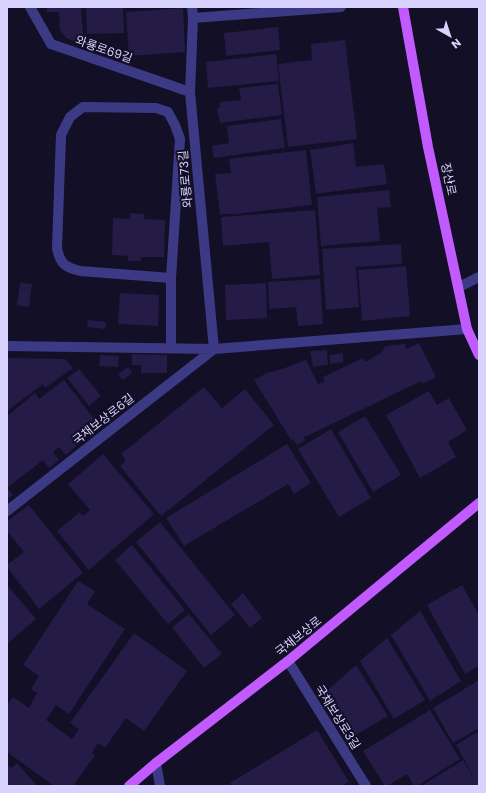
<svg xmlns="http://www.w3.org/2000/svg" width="486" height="793" viewBox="0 0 486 793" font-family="Poppins,'Noto Sans KR',sans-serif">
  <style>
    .building { fill: #241b47 }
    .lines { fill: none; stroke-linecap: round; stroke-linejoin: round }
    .minor { stroke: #3d3a85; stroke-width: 10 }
    .major { stroke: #c25bff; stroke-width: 10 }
    .labels { text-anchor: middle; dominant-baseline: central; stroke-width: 4; stroke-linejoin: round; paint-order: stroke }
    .street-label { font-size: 12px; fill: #d9d4ff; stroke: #130f26 }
  </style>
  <rect width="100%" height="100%" fill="#130f26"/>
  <path class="building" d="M47,7h34l3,38 -18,-7 -6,-8 -1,-18h-12z
    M86,7h37l1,26 -37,1z
    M183,8l2,44 -56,4 -3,-44z
    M278,27l2,23 -54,6 -2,-23z
    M345,40l12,99 -69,8 -10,-83 34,-4 -1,-16z
    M276,54l3,27 -71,7 -2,-26z
    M278,84l4,31 -62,8 -3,-15 3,-1v-5l21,-2 -2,-12z
    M281,119l4,29 -71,10 -2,-12 17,-3 -2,-17z
    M353,143l3,24 28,-3 3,20 -71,10 -6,-44z
    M306,150l6,55 -77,9h-15l-5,-40 16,-1 -2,-14z
    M389,190l2,17 -14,1 3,33 -59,5 -4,-49z
    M315,210l5,65 -48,4 -3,-37 -46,4 -2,-29z
    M130,213l14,1v5l21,1 -1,37h-23v4h-13v-5l-16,-1 1,-37 17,1z
    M401,244l1,20 -46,3 3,40 -33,3 -4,-61z
    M406,266l4,50 -48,5 -4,-51z
    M320,279l3,45 -25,2 -2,-19 -27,2 -1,-27z
    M20,283l12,1 -3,23 -12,-2z
    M266,283l1,35 -41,2 -1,-35z
    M120,293l39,2 -1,31 -40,-2z
    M88,320l18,2 -1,7 -18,-2z
    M419,343l17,34 -14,7 -1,-3 -118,57 3,2 -9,5 -4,-6 -2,1 -37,-60 13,-7 15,-4 24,-9 12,24 7,-3 -2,-4 40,-19 2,4 16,-9 4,-7 20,-2 1,5z
    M327,350l1,15 -15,2 -3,-16z
    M343,353v9l-13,2v-9z
    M132,354l35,1v18h-26v-8h-9z
    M100,355l19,1 -1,11 -19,-1z
    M7,358l58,1 8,9 -28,20 -2,-4 -36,27z
    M128,367l4,6 -9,7 -5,-6z
    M79,369l22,27 -12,10 -22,-28z
    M64,380l31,40 -21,15 6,8 -14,12 -7,-8 -6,5 6,8 -10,8 -6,-8 -36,28 6,7 -6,4v-83l28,-23 4,6z
    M204,387l18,21 23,-19 29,36 -113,91 -41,-50 6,-6 -5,-6z
    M429,391l8,14 12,-7 18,32 -19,12 8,15 -36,21 -34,-63z
    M365,416l36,59 -28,17 -35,-60z
    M331,429l40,69 -32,19 -41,-68z
    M287,444l24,39 -17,11 -6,-10 -104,62 -18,-28z
    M103,454l51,60 -65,56 -32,-39 23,-19 3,4 7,-6 -22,-26z
    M29,505l54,68 -44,36 -32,-42v-2l17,-13 -17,-21v-10z
    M160,522l75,93 -24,20 -75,-93z
    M132,545l53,65 -17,14 -53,-64z
    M78,581l17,10 -8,13 38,25 -56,85 -13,-9 -10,15 26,19 7,-10 -9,-6 64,-90 53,38 -43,60 -18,-13 -21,30 -7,-5 -6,10 3,2 -22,31h-19l-47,-34v-47l6,-8 16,11 8,-15 -6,-4 8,-13 -16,-11z
    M7,585l29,34 -29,25z
    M462,585l17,30v51l-14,8 -38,-69z
    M243,593l19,25 -12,10 -19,-24z
    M420,611l41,70 -31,20 -39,-66z
    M189,614l33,40 -18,14 -32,-41z
    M387,638l38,62 -31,19 -34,-58z
    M356,665l32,51 -39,23 -26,-45z
    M479,680v48l-26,15 -20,-35z
    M430,710l30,49 -43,27h-3l-7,-12 -20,12h-2l-22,-35z
    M317,730l32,52 -7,4h-110l-2,-3z
    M479,731l-1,54 -2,1h-55l42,-26 13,21 -20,-36z
    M17,763l20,23h-30v-20l1,-1 3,3z"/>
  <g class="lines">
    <path class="minor" d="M30,7l21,37 139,48
      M193,18l148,-11
      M459,287l20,-10
      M7,346l207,3 253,-20
      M171,348v-70l9,-139 -5,-14 -7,-13 -12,-4 -73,-1 -13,10 -9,18 -4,113c3,15 7,19 23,23l91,7
      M7,511l207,-162 -24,-257 3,-74 -1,-11
      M288,661l78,125
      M156,763l4,23"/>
    <path class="major" d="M403,7l25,140 39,182 12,26
      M129,786l27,-23 132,-102 191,-158"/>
  </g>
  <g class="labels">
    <g class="street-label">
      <text transform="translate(104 49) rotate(19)">와룡로69길</text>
      <text transform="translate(185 179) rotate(-95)">와룡로73길</text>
      <text transform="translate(449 179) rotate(78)">장산로</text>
      <text transform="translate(103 419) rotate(-38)">국채보상로6길</text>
      <text transform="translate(298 636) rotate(-39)">국채보상로</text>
      <text transform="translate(338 717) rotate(58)">국채보상로3길</text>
    </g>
  </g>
  <rect width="486" height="793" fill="none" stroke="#d9d4ff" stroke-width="16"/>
  <g transform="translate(450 36) rotate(141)" stroke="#130f26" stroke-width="3" paint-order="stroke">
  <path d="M0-3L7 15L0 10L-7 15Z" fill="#d9d4ff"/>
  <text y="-6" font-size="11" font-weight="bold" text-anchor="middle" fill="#d9d4ff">N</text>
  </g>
</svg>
